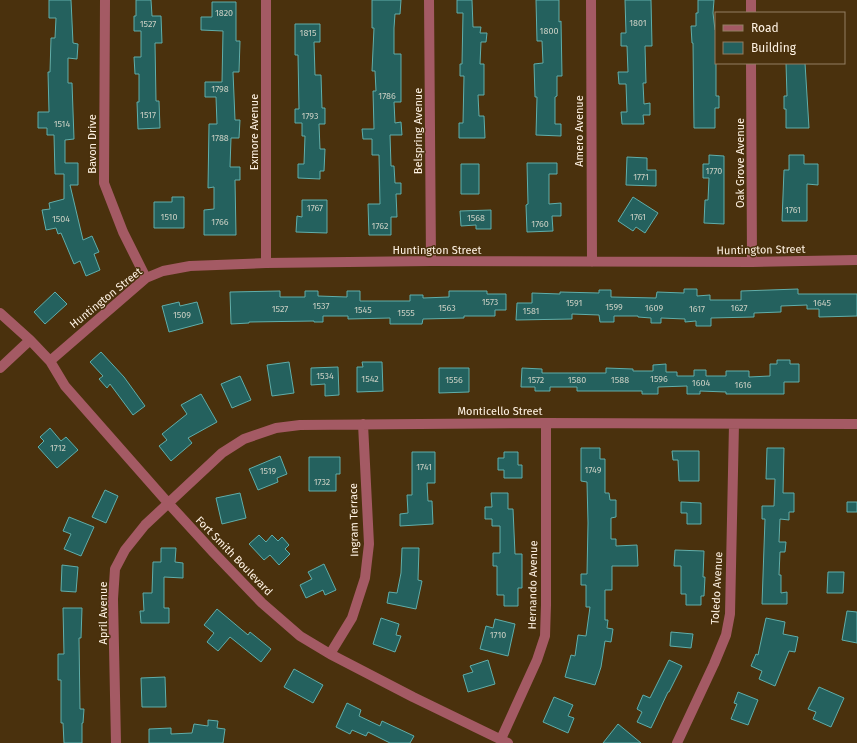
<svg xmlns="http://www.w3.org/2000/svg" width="857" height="743" viewBox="0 0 857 743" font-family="'Fira Sans',sans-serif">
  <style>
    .building { fill: #24615e; stroke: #60aeaa }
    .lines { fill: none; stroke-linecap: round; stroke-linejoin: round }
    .minor { stroke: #a45a64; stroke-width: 10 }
    .labels { text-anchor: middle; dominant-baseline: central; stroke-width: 3; stroke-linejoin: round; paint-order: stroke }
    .number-label { font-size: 9px; fill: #c8cec2 }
    .street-label { font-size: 11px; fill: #fff3e4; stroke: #4a310d }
  </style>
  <rect width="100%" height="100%" fill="#4a310d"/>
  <path class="building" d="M49,0h22l2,43 5,1 -1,15 -9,-1v25h4l2,56 -9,1v23h13v22h-8l13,55 9,-4 7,16 -5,2 6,16 -14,6 -6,-15 -6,3 -13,-31 -3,1 -2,-6 -10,2 -4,-20 8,-1 -1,-6 15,-4v-25h-9l-1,-39h-7v-7h-9v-16h11l-1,-40h2l1,-34h4l1,-20h-7z
    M136,0h15l1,16h9l1,27h-7l1,58h3l1,27 -22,1 -1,-27h2v-28h-4l-1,-17h7v-26h-7v-15h2z
    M372,0h29l-1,14h-5l-1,14v26h7v48h-7l1,21 6,-1 1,13h-12l1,31h3l1,17h6v11h-5l1,23h-6v18h-22l-1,-31h12l-1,-49h-7v-16h-9l-1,-10h12l-1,-38h3l-1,-20h-3l2,-43h-2z
    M457,0h15l1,27h8l-1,6h7l-1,9h-5l-1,22h4v31h-6l1,21h5l1,22h-26v-15h4l1,-47h-4v-12h2l1,-51h-6z
    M536,0h23v22l2,-1 1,55h-5v20l-2,1v27h6v12l-25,-1 1,-38h-2l-1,-33 9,-1 -1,-22h-5z
    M625,0h26l1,46h-7l1,37h-3l1,21 6,-1v12h-7l1,9h-22l-1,-12h6l-1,-28h-7l-1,-12h10l-1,-26h-6v-13h5z
    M698,0h16l-1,13 2,17h1v66h3v12h-4v20h-21l-1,-85h-1l-1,-17h5v-13h2z
    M212,2h24v39h4l-1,31h-6l2,48h5l-1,18h-8l-1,29h10v13h-5l1,55h-32v-25l10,-1v-22l-6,1 1,-64h8l-1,-27h-11v-15h17l1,-51 -22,-1v-13h11z
    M295,24h25v18h-6l1,33h6l1,33h3v16h-6l1,25h5l-1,22h-4v8l-22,-1v-14h6l1,-28h-3v-13h-7v-14h4l-1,-54h-3z
    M786,63h19l4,65h-23v-19h-2v-13h3z
    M709,155l15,1v68l-20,-1 1,-23h3l1,-22h-6v-14h6z
    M789,155h15v9h14v21l-11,-1v37h-25l2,-51h5z
    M627,157l20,1v12h9v16l-30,-1z
    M527,163h30v11h-8v30l12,-1v13h-9l1,15 -26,1 -1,-27 2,-1z
    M461,164h18v30h-18z
    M172,197h12v31h-30v-26h18z
    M633,197l25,16 -13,20 -9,-6 -3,4 -15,-10z
    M302,200h25v33l-31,-1 1,-16 5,1z
    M491,210v19h-15v-4l-15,1 -1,-15z
    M684,289h13v7l13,-1v5h31v-9l57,-2v5h59v22l-38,1v-8h-12v-4l-26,1v6l-27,1v4l-43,1v8h-15v-5l-11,1v-3l-24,-1v5h-10v-5l-13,-1v-1h-24v6h-14l-1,-7 -27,-1v5l-56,1 1,-17h15v-10l28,1v-2l39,1v-3h12v7l45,1 1,-6 27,1z
    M280,291v6h25v-6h13v5l29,1v-6h13v10h50v-6h13v3l26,-1v-6h38v3h19v16h-11v6h-31v2l-41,1 -1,5h-32v-6l-42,1v-3h-25v6h-9v-1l-65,1v1l-18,1 -1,-32z
    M55,292l12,12 -22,20 -11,-12z
    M179,302l1,4 17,-4 6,21 -34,9 -7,-26z
    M101,352l23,25 21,29 -12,9 -23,-31 -3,4 -8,-9 4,-3 -13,-14z
    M777,360h13v4h9v18h-15v12h-58v-2l-26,-1v3h-13v-8l-29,1v7h-16v-3h-65v-4h-27v4h-15v-4h-14l1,-19 20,1v4h64v-5l27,1v2h20v-6l13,-1v8h11v4h17v-6h12v6h20v-5h23v6l21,-1v-12h7z
    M289,362l5,31 -22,3 -5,-31z
    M362,362h20l1,29 -26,1v-25h6z
    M338,367l1,28 -14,1v-12l-14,1v-17z
    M439,368h30v24l-30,1z
    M240,376l11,24 -19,8 -11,-24z
    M201,394l16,28 -29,16 4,5 -21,18 -12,-15 8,-6 -5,-6 25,-20 -6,-9z
    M50,428l11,13 5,-4 12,13 -21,18 -19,-21 6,-6 -4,-4z
    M581,448h19v11h5v34h4l1,7h6v17l-5,1v21h5v7l21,-1 1,21h-26v24h-7v30h3l-1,8 6,1 -2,13 -6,-1 -4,26 -6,18 -30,-8 6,-22 4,1 3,-21 8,1 4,-29h-4v-22h-5v-11h6l1,-51 -1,-41 -6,-1z
    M767,448h17l-1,45h11v19h-5v8l-9,-1 -1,23h7l-1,10h-5l-1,23h2v18l6,-1v12h-25l3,-85h-3v-13h12l1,-27h-9z
    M672,451h27v30h-20l-1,-21h-5z
    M412,452h23v31h-8l1,18h4l1,23 -33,2v-12l8,-1 -1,-18h5z
    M504,452h14v13h4v13h-18v-8h-6v-12h6z
    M280,456l7,18 -10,4 1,4 -20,8 -9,-21z
    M309,457h31v17h-4v17h-27z
    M105,490l13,6 -12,27 -14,-6z
    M240,493l6,25 -24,6 -6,-26z
    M491,493h17v16h5l2,45h7v34h-4v18h-14v-11h-7v-29h-4v-13h7v-27h-8v-7h-7v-12h7z
    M681,502l20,1v21h-14v-11h-6z
    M847,502h10v10h-10z
    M69,517l25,10 -13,29 -17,-7 7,-15 -8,-3z
    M259,535l7,7 6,-7 6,6 4,-4 7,8 -4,4 5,5 -11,11 -9,-10 -6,5 -15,-16z
    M161,548h15l-1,14 8,1v15l-19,-1v31h5v15h-28l-1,-12h4l-1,-18h9l1,-31h8z
    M402,548h17l-1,32 4,1 -6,28 -29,-6 2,-11 8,1 4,-20z
    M675,550l29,1 -1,26h2l-1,19h-3v9h-15v-11h-5v-28h-7z
    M324,564l12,26 -11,5 -2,-5 -17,8 -6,-13 12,-6 -4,-7z
    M62,565l16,2 -2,25 -15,-1z
    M828,572h16l-1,21h-16z
    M63,608h19l-1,30h-2l1,71h4l-1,14h-1v20h-18l-1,-20h-2v-43h-3v-26h6z
    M217,609l31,26 2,-3 21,17 -10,13 -31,-25 -12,14 -11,-9 7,-9 -10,-8z
    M847,611l10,1v31l-15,-3z
    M381,618l18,6 -3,11 5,1 -6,16 -22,-8z
    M766,618l19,4 -2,12 15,3 -3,15 -6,-1 -14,35 -16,-7 3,-8 -11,-5 5,-12 2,1z
    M495,619l20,5 -7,32 -28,-7 6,-23 7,2z
    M671,632l22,2 -2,14 -21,-2z
    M488,660l7,24 -27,8 -5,-17 10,-3 -3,-6z
    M669,660l13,6 -13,26h-1l-17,36 -14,-6 5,-10 -5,-3 6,-14 7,3z
    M294,669l29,16 -10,18 -29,-16z
    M165,677l1,30h-24l-1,-29z
    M819,687l25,11 -13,29 -18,-8 3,-7 -8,-3z
    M738,692l20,8 -10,25 -17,-6 6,-15 -3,-1z
    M554,697l19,8 -5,11 6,2 -6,15 -25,-11z
    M347,703l14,7 -2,6 21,10 2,-5 32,15 -4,7h-20l-22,-11 -2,4 -14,-6 -2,4 -14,-7z
    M208,720l10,1 -1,7 8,1 -2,14h-74v-14l22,-1v6l21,-1 2,-9 14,2z
    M618,724l23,19h-38z"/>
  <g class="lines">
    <path class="minor" d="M105,0l-1,183 19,49 23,46
      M266,0v263
      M429,0l2,261
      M591,0l1,262
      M751,0v13
      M751,63l1,199
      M0,313l30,27 20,21 15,25 104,118 45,49 48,50 38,33 30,18 83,43 95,46
      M50,361l96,-83 17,-7 27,-5 76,-3 165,-2 321,1 105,-2
      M0,368l30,-28
      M330,654l22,-36 13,-40 4,-34 -6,-120
      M501,739l36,-79 8,-24 1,-31v-182
      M116,743l-3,-144 2,-30 10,-19 20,-25 77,-72 22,-14 32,-11 24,-3 246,-2 311,1
      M677,743l37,-79 12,-29 4,-21 4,-190"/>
  </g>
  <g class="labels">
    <g class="number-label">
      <text x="224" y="13">1820</text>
      <text x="638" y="23">1801</text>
      <text x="148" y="24">1527</text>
      <text x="549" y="31">1800</text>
      <text x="308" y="33">1815</text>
      <text x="220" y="89">1798</text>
      <text x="387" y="96">1786</text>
      <text x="148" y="115">1517</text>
      <text x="310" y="116">1793</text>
      <text x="62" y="124">1514</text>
      <text x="220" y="138">1788</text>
      <text x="714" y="171">1770</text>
      <text x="641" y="177">1771</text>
      <text x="315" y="208">1767</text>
      <text x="793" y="210">1761</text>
      <text x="169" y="217">1510</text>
      <text x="638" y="217">1761</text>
      <text x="476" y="218">1568</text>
      <text x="61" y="219">1504</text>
      <text x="220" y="222">1766</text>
      <text x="540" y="224">1760</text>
      <text x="380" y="226">1762</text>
      <text x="490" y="302">1573</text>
      <text x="574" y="303">1591</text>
      <text x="822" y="303">1645</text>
      <text x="321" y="306">1537</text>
      <text x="614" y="307">1599</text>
      <text x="447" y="308">1563</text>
      <text x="654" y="308">1609</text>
      <text x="739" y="308">1627</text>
      <text x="280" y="309">1527</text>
      <text x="697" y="309">1617</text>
      <text x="363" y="310">1545</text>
      <text x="531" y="311">1581</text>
      <text x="406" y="313">1555</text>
      <text x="182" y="315">1509</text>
      <text x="325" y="376">1534</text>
      <text x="370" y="379">1542</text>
      <text x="659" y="379">1596</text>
      <text x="454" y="380">1556</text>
      <text x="536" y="380">1572</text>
      <text x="577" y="380">1580</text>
      <text x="620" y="380">1588</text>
      <text x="701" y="383">1604</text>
      <text x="743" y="385">1616</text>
      <text x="58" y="448">1712</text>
      <text x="424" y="467">1741</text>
      <text x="593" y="470">1749</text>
      <text x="268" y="471">1519</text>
      <text x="322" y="482">1732</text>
      <text x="498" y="635">1710</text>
    </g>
    <g class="street-label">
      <text transform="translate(418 131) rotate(-90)">Belspring Avenue</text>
      <text transform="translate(579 131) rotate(-90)">Amero Avenue</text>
      <text transform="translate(254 132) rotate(-90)">Exmore Avenue</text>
      <text transform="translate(92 144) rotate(-90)">Bavon Drive</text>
      <text transform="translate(740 163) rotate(-90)">Oak Grove Avenue</text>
      <text x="437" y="250">Huntington Street</text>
      <text transform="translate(761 250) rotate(-1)">Huntington Street</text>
      <text transform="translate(106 298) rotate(-39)">Huntington Street</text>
      <text x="500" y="411">Monticello Street</text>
      <text transform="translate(354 520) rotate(-91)">Ingram Terrace</text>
      <text transform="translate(234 556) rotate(46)">Fort Smith Boulevard</text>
      <text transform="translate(533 585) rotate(-89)">Hernando Avenue</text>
      <text transform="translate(717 588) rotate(-87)">Toledo Avenue</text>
      <text transform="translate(103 613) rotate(-90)">April Avenue</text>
    </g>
  </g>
  <rect x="715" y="12" width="130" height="52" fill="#4a310d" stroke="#927f63"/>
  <rect x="723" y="25" width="20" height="6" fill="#a45a64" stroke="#927f63"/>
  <text x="751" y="32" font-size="12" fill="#fff3e4">Road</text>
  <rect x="723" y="42" width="20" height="12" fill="#24615e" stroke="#927f63"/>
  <text x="751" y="52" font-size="12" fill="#fff3e4">Building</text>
</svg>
